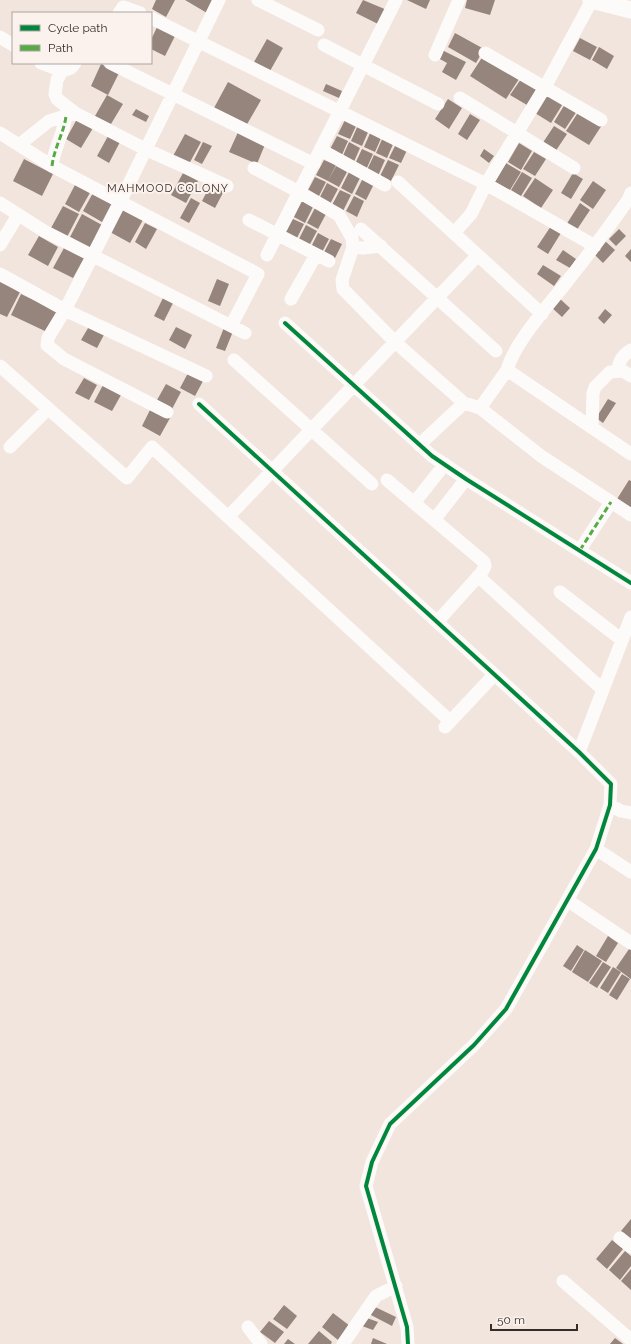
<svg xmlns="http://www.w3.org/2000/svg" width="631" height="1344" viewBox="0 0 631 1344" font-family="Raleway,sans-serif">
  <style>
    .building { fill: #95857c }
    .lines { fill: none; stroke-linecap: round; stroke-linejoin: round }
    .minor { stroke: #fdfbfa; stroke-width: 13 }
    .tertiary { stroke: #fdfbfa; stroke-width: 17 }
    .quiet { stroke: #55ab44; stroke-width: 3; stroke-dasharray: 6 3; stroke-linecap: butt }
    .cycleway-casing { stroke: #fcf2ed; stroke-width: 6 }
    .cycleway { stroke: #00873e; stroke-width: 4 }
    .labels { text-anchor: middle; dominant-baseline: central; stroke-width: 4; stroke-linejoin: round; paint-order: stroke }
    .neighbourhood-label { font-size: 11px; letter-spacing: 1px; fill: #362d29; stroke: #fcf2ed }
  </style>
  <rect width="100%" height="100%" fill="#f1e5de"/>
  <path class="building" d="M156,0h19l-9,17 -14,-8z
    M185,0h29l-7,13z
    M363,0l24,10 -7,15 -24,-12z
    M407,0h23l-4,9z
    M467,0h28l-5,15 -25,-7z
    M157,27l18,9 -10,20 -14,-7v-9z
    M455,33l29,16 -8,14 -28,-16z
    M580,38l17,9 -7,13 -17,-9z
    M267,39l16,9 -13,23 -16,-9z
    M599,47l15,9 -7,13 -15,-9z
    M442,50l24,12 -10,18 -14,-8 5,-9 -9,-5z
    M483,56l36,23 -13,20 -36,-23z
    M101,64l18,9 -11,22 -17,-9z
    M521,79l16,10 -10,16 -17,-10z
    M228,82l33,18 -15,26 -32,-18z
    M326,84l16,7 -3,7 -16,-7z
    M547,92l17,10 -13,21 -16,-10z
    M107,95l16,9 -12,20 -16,-8z
    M448,99l14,9 -13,21 -14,-10z
    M565,104l12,7 -12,18 -11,-7z
    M136,109l13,7 -3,6 -14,-7z
    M579,111l23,14 -13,20 -23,-14z
    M470,114l10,6 -13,20 -9,-6z
    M346,118l11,6 -7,15 -12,-5z
    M77,119l16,9 -12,20 -15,-9z
    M358,125l11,5 -7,16 -11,-5z
    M554,126l13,8 -12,18 -13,-8z
    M239,130l27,12 -9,22 -28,-12z
    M371,131l11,5 -7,16 -11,-5z
    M185,134l16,8 -12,22 -16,-8z
    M108,136l12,6 -11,21 -12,-7z
    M337,136l11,5 -7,16 -12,-6z
    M383,137l11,5 -7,16 -11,-5z
    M203,142l9,4 -10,18 -8,-4z
    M349,142l11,6 -7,16 -11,-6z
    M397,142l11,6 -7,15 -12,-5z
    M519,143l13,8 -11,19 -13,-8z
    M362,149l11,5 -7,16 -11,-6z
    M484,149l10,7 -5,7 -9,-7z
    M534,152l12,7 -11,17 -12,-7z
    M374,155l11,5 -7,16 -11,-6z
    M24,159l29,15 -11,22 -29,-15z
    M324,160l12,5 -8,16 -12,-6z
    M388,160l11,5 -8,16 -11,-5z
    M506,163l15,9 -11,18 -15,-8z
    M336,166l11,6 -8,15 -11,-6z
    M349,172l11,6 -8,16 -11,-6z
    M522,172l10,6 -11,18 -10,-6z
    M183,173l15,8 -12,22 -15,-8z
    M573,173l10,6 -12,20 -10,-6z
    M315,177l11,5 -8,16 -11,-6z
    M363,178l11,6 -8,16 -11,-6z
    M535,178l18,12 -12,18 -18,-12z
    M593,181l13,9 -13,19 -13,-9z
    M212,182l13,7 -10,19 -13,-7z
    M76,183l15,8 -12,21 -14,-8z
    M327,183l11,6 -8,15 -11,-5z
    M340,190l11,5 -8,16 -11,-6z
    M94,191l19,10 -11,21 -19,-11z
    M354,196l10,5 -7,16 -11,-6z
    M191,198l9,5 -11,20 -9,-5z
    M302,201l11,6 -8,16 -11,-6z
    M580,203l10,7 -14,21 -10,-6z
    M63,206l16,8 -12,23 -16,-9z
    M315,208l11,6 -8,15 -11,-6z
    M123,209l20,11 -13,23 -20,-11z
    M82,214l20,11 -12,23 -20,-11z
    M293,219l11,5 -8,16 -11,-6z
    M145,223l12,6 -11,20 -11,-7z
    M306,225l11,6 -8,15 -11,-5z
    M551,226l10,7 -13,21 -11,-7z
    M619,229l7,7 -10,10 -7,-7z
    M318,233l11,6 -8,15 -11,-5z
    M39,236l19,11 -10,19 -20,-11z
    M331,239l11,5 -8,16 -11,-6z
    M605,241l10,9 -12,13 -10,-10z
    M64,248l20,10 -11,20 -20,-10z
    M631,249v13l-6,-6z
    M563,250l13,9 -6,9 -14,-8z
    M543,265l18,11 -7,10 -17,-12z
    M217,279l12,5 -9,22 -12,-5z
    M0,282l20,10 -13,25 -7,-3z
    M21,294l36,17 -10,21 -36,-17z
    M164,296l10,5 -10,20 -10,-5z
    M559,298l11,10 -8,9 -11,-10z
    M605,309l7,6 -8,9 -6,-6z
    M91,323l15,8 -9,17 -16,-8z
    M225,325l9,4 -9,22 -9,-3z
    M176,327l16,8 -7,14 -16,-9z
    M188,373l15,8 -8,15 -15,-8z
    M84,378l13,7 -8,15 -14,-7z
    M166,384l15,8 -9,17 -15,-9z
    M103,385l18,10 -9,16 -18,-9z
    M608,399l8,4 -13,20 -7,-5z
    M151,408l19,10 -10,18 -18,-10z
    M629,480l2,1v28l-14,-10z
    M608,936l10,7 -12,19 -10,-6z
    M577,945l7,5 -13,21 -8,-5z
    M629,949l2,1v29l-15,-11z
    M585,950l17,11 -14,21 -16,-10z
    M603,962l8,5 -14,21 -8,-5z
    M613,967l8,5 -13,21 -8,-5z
    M622,974l8,5 -13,21 -8,-5z
    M631,1219v20l-10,-8z
    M612,1240l11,9 -16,20 -11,-10z
    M625,1251l6,5v10l-11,14 -11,-10z
    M631,1269v21l-10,-9z
    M284,1305l13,11 -10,13 -14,-10z
    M373,1306l23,11 -4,9 -23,-12z
    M333,1313l17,13 -12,14 -16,-13z
    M367,1318l11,4 -5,8 -11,-4z
    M269,1321l15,11 -9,11 -15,-11z
    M319,1331l13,11 -1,2h-23z
    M373,1338l14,6h-16z
    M615,1338l8,6h-13z
    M288,1339l7,5h-11z"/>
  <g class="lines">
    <path class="minor" d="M258,0l60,30
      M592,0l-47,87 -59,97 109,62
      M119,13l4,-6 17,6
      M151,18l335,166 -15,30 -17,19
      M0,37l13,8
      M324,45l114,59
      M485,53l116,67
      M435,55l24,-55
      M41,63l21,8 9,-3 4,-5
      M110,63l204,101
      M62,71l-5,9 -2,14 2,5 18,14 70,36 82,37
      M460,98l114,70
      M0,133l52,33 206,108 -27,52
      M19,145l30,-24 26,-8
      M321,150l64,35
      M52,166c2,-18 12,-33 14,-50
      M254,168l45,24 40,23 13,23 1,9 -11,33 1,9 52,53 69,61 16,5
      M398,182l144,132
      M631,193l-3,7c-19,27 -39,54 -59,79 -19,25 -54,62 -62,91l124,84
      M0,203l44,28 201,102
      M249,220l80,41
      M361,229l135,122
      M0,245l18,-30
      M353,247l10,1 18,-2
      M267,255l129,-255
      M0,274l65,36 55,-108 99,-202
      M291,299l25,-44
      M285,323l147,133 34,23 165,104
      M234,360l138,124
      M0,366l127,112 25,-31 298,274
      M507,370l-27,38 61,48 90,59
      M618,370c1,-10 5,-15 13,-20
      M199,404l380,348 32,32 -1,21 -14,44 -90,160 -32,36 -84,79 -18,38 -6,24 41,141 1,17
      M167,412l-103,-53 -17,-14 1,-7 17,-28 141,66
      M592,428l1,-35 2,-6 15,-15 13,-1 8,5
      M419,445l45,-42
      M10,447l38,-38
      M387,480l97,82 1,4 -3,6 -45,50
      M414,503l31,-39
      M228,517l250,-262
      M434,520l32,-41
      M580,550l31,-48
      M478,576l124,113
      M560,592l62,48
      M445,727l49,-52
      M579,752l52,-135
      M610,805l11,6 10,2
      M596,849l35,23
      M567,900l64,43
      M620,1238l11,9
      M563,1281l68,59
      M248,1327l13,17
      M343,1344l33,-48 20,-10"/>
    <path class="tertiary" d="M591,0l40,10"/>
    <path class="quiet" d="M52,166c2,-18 12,-33 14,-50
      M580,550l31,-48"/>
    <defs>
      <path id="cycleway" d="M285,323l147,133 34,23 165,104
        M199,404l380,348 32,32 -1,21 -14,44 -90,160 -32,36 -84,79 -18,38 -6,24 41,141 1,17"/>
    </defs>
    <use href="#cycleway" class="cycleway-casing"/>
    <use href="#cycleway" class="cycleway"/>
  </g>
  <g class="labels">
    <g class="neighbourhood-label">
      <text x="168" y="188">MAHMOOD COLONY</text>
    </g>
  </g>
  <rect x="12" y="12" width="140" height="52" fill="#fcf2ed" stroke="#ada39f"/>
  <rect x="20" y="25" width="20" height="6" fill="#00873e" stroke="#ada39f"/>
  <text x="48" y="32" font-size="12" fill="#362d29">Cycle path</text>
  <rect x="20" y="45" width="20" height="6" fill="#55ab44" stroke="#ada39f"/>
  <text x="48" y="52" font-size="12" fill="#362d29">Path</text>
  <path d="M491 1324v6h86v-6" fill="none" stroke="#362d29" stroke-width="2"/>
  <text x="497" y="1324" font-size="12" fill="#362d29" stroke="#fcf2ed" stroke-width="3" paint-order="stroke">50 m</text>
</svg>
